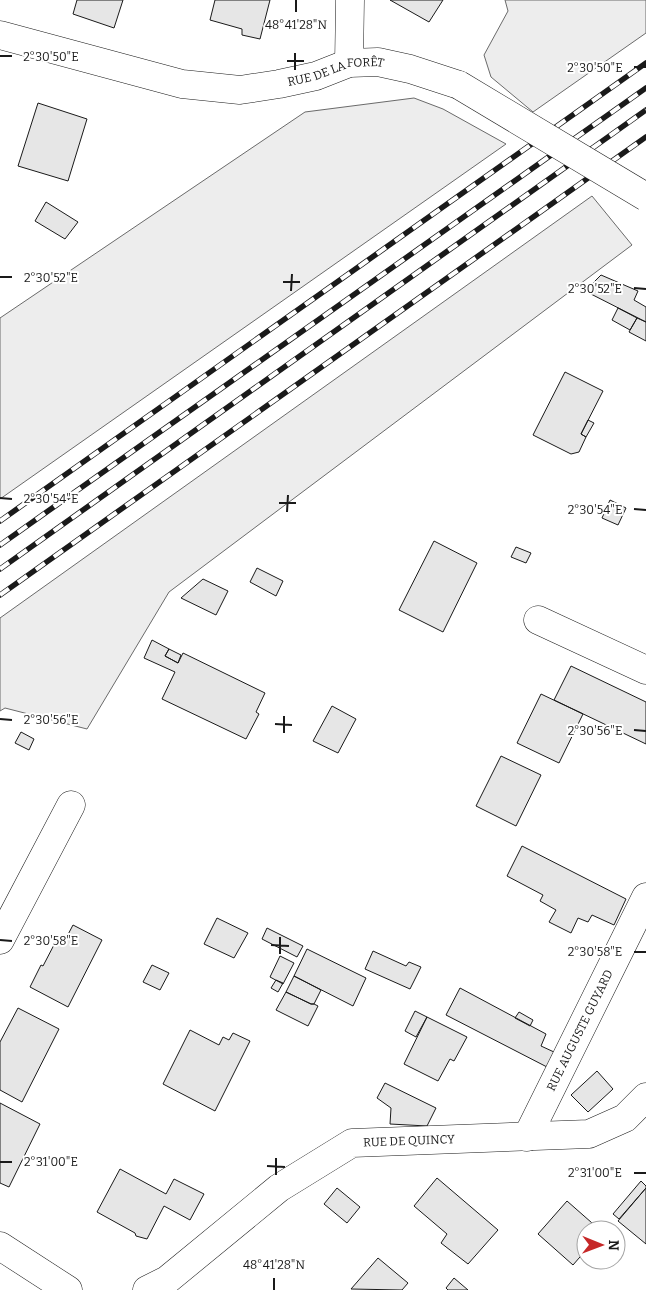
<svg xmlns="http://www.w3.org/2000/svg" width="646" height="1290" viewBox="0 0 646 1290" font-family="Bitter,serif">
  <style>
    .built { fill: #ededed; stroke: #6a6a6a }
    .building { fill: #e6e6e6; stroke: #1a1a1a }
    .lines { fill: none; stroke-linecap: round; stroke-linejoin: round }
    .minor-casing { stroke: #1a1a1a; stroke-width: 29 }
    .minor { stroke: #fff; stroke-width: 28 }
    .rail-casing { stroke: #1a1a1a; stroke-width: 5.5 }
    .rail { stroke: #fff; stroke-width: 4; stroke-dasharray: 11; stroke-linecap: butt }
    .minor-bridge-casing { stroke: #1a1a1a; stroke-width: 29; stroke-linecap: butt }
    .minor-bridge { stroke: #fff; stroke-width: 28 }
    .ticks { fill: none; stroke: #1a1a1a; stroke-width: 2 }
    .labels { text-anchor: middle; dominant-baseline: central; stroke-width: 4; stroke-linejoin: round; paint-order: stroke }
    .street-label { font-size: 12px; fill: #1a1a1a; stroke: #fff }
    .ticks-label { font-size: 12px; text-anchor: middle; fill: #1a1a1a; stroke: #fff; stroke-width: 4; stroke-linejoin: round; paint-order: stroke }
  </style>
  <rect width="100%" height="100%" fill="#fff"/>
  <path class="built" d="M505,0h141v33l-113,79 -42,-35 -7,-22 24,-44z
    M414,98l29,11 63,35 -506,355v-181l305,-206z
    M592,196l40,49 -463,347 -82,137 -82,-21 -5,3v-93z"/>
  <path class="building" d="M77,0h46l-9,28 -41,-14z
    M215,0h55l-10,39 -18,-4v-6l-32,-9z
    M390,0h53l-14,22z
    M38,103l49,16 -19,62 -50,-15z
    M46,202l32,20 -13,17 -30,-18z
    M601,275l37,16 -4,9 12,7v15l-61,-31z
    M618,308l19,10 -7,12 -18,-10z
    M637,318l9,4v19l-17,-9z
    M565,372l38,19 -22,43 5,3 -7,15 -8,2 -38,-19z
    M588,420l6,3 -8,14 -5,-3z
    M610,500l16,8 -8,17 -16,-7z
    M434,541l43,22 -34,69 -44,-22z
    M516,547l15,6 -5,10 -15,-6z
    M257,568l26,13 -7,15 -26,-14z
    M203,579l25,12 -12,24 -35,-17z
    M152,640l17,9 -4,7 13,7 5,-10 82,40 -9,19 3,2 -13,25 -84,-40 13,-27 -31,-14z
    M169,649l12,6 -3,8 -13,-7z
    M571,666l75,36v42l-92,-44z
    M541,694l42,20 -24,49 -42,-20z
    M332,706l24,13 -18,34 -25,-12z
    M21,732l13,7 -5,11 -14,-7z
    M501,756l40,19 -25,51 -40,-20z
    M522,846l104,53 -12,26 -22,-10 -4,7 -10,-4 -7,15 -22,-11 7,-12 -16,-9 3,-6 -36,-19z
    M217,918l31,15 -14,25 -30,-14z
    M73,925l29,15 -34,67 -38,-20 11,-22 2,1 13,-25 7,3z
    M267,928l36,18 -6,11 -35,-18z
    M307,949l59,29 -13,28 -59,-30z
    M373,951l33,15 3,-4 12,5 -11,22 -45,-20z
    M280,956l14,7 -11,21 -13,-7z
    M152,965l17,8 -9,17 -17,-8z
    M294,976l27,14 -7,14h-3l-25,-12z
    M276,980l7,3 -5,9 -7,-4z
    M460,988l86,46 -5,12 13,6 -7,15 -101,-52z
    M286,992l25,12h3l4,2 -10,20 -32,-16z
    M18,1008l41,21 -37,73 -22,-12v-48z
    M415,1011l12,6 -11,20 -11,-6z
    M519,1012l14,8 -3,6 -15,-8z
    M427,1017l40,20 -13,24 -4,-2 -12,22 -34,-17z
    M190,1030l29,15 4,-8 6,3 4,-7 17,8 -35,70 -52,-27z
    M597,1071l16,18 -25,23 -17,-17z
    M385,1083l51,25 -9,18 -37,-2 1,-16 -14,-10z
    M0,1103l40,21 -31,63 -9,-4z
    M120,1169l46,25 8,-15 30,15 -14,26 -26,-14 -17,33 -11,-3 -1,-3 -38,-21z
    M437,1178l61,52 -30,34 -27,-21 6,-9 -33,-28z
    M641,1181l5,5v2l-27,31 -6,-5z
    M337,1188l23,19 -13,16 -23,-19z
    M646,1188v56l-28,-23z
    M567,1201l33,29h-14v20l-13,15 -35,-31z
    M378,1258l30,25 -6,7 -51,-1z
    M454,1278l14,12h-20l-2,-2z"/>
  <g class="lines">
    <defs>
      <g id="minor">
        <path id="s1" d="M0,35l182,49 58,6 39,-6 37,-8 33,-13 29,-1 32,7 49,16"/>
        <path d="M349,63l1,-63"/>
        <path d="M538,620l108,50"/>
        <path d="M0,940l71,-135"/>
        <path id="s2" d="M527,1137l119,-240"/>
        <path d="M0,1246l68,44"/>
        <path id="s3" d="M147,1290l20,-10 112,-92 73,-45 237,-9 36,-16 21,-21"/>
      </g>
    </defs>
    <use href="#minor" class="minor-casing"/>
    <use href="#minor" class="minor"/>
    <defs>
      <path id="rail" d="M0,521l646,-458
        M0,545l646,-457
        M0,569l646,-459
        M0,595l646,-458"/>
    </defs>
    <use href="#rail" class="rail-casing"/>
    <use href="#rail" class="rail"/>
    <defs>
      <path id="minor-bridge" d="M459,85l187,112"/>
    </defs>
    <use href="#minor-bridge" class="minor-bridge-casing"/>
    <use href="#minor-bridge" class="minor-bridge"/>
  </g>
  <path class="ticks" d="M296,12v-12M0,56h12M287,61h17M634,67h12M295,70v-17M0,277h12M283,282h17M634,288l12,1M291,291l1,-17M0,498l12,1M279,503h17M634,509l12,1M287,512l1,-17M0,719l12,1M275,724l17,1M634,730l12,1M284,733v-17M0,940l12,1M271,945l18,1M634,952h12M280,954v-17M0,1162h12M267,1166l18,1M634,1173h12M276,1175v-17M274,1290v-12"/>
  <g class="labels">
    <g class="street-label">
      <text stroke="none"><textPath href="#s1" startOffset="345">RUE DE LA FORÊT</textPath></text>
      <text stroke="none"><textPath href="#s2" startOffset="119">RUE AUGUSTE GUYARD</textPath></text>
      <text stroke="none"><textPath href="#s3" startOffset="310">RUE DE QUINCY</textPath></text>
    </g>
  </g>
  <g class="ticks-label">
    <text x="296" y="29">48°41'28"N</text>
    <text x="51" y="61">2°30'50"E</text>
    <text x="595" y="72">2°30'50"E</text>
    <text x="51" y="282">2°30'52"E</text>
    <text x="595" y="293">2°30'52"E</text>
    <text x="51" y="503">2°30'54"E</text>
    <text x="595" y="514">2°30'54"E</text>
    <text x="51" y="724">2°30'56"E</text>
    <text x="595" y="735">2°30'56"E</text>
    <text x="51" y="945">2°30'58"E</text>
    <text x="595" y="956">2°30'58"E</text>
    <text x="51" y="1166">2°31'00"E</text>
    <text x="595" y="1177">2°31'00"E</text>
    <text x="274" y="1269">48°41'28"N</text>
  </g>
  <g transform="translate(601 1245) rotate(91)"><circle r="24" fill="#ffffff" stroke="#a3a3a3"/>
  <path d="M0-4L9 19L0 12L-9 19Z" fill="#c62828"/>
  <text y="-8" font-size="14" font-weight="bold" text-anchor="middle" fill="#1a1a1a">N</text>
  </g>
</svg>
